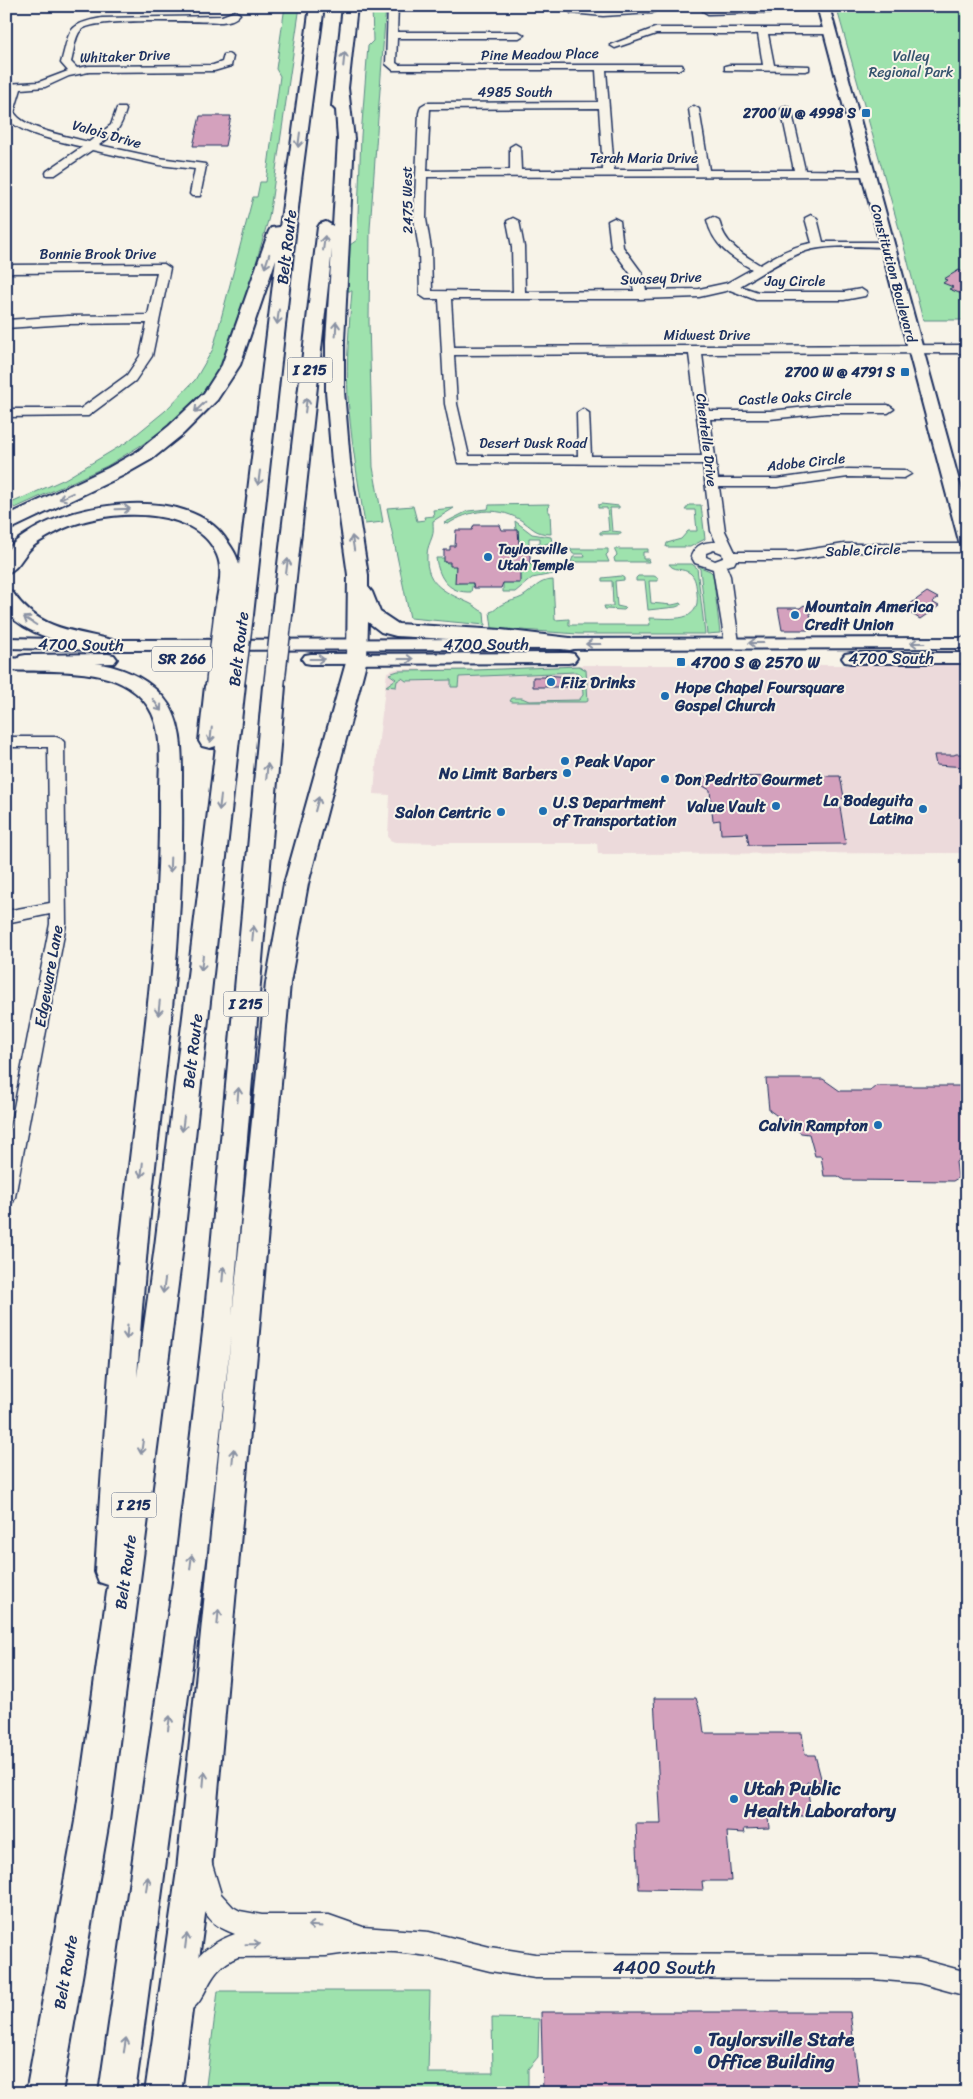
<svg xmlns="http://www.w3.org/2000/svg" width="973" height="2099" viewBox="0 0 973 2099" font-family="Sriracha,sans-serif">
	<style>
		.built { fill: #ecdadb }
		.green { fill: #9ee2ad; stroke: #5c8886 }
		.building { fill: #d4a1bd; stroke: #1b2f5e }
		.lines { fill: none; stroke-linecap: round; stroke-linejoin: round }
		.minor-casing { stroke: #1b2f5e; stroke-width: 3 }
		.major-casing { stroke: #1b2f5e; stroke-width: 4 }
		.highway-casing { stroke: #1b2f5e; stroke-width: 4 }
		.minor { fill: #f7f3e8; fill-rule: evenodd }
		.major { fill: #f7f3e8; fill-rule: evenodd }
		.highway { fill: #f7f3e8; fill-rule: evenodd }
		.highway-bridge-casing { stroke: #1b2f5e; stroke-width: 23; stroke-linecap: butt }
		.highway-bridge { stroke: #f7f3e8; stroke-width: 20 }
		.oneway { stroke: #8991a3 }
		.poi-dot { fill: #1f6fb2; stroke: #f7f3e8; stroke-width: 2 }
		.labels { text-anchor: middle; stroke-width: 4; stroke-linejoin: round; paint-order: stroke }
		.far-street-label { font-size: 14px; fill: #1b2f5e; stroke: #f7f3e8 }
		.far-park-label { font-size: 14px; fill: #35536e; stroke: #f7f3e8 }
		.far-poi-label { font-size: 14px; font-weight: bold; fill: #1b2f5e; stroke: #f7f3e8; text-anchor: end }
		.shield { fill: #f7f3e8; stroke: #5d6a87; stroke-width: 1 }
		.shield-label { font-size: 15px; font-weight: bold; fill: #1b2f5e }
		.street-label { font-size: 16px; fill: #1b2f5e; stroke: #f7f3e8 }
		.poi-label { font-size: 16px; font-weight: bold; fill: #1b2f5e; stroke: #f7f3e8; text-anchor: start }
		.near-poi-label { font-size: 19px; font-weight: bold; fill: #1b2f5e; stroke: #f7f3e8; text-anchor: start }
		.near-street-label { font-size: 19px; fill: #1b2f5e; stroke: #f7f3e8 }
	</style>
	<rect width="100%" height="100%" fill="#f7f3e8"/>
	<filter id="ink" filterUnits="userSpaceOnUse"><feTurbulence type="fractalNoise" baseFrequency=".02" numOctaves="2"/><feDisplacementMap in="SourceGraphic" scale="10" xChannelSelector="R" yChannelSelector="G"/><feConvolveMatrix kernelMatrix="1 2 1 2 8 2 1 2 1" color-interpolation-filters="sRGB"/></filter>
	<g filter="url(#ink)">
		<path class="built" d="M568,665h399v188l-369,1 -1,-11h-160l-42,-1 -5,-2 -2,-4 2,-41 -16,-1 3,-39 10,-83 9,-3h86z"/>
		<path class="green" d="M285,6h15l-31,211 -37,131 -15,28 -13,17 -19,20 -42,31 -36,22 -92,42 -6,-4 56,-25 62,-37 38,-31 30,-31 18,-31 40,-152h4l3,-15h6l14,-106 -4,-7z
			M372,6h14l-16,223 -1,93 4,145 10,55 -18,2c-7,-42 -14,-84 -17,-126 -2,-36 1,-71 4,-107h-4l2,-46 7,-5 4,-104 7,-90 5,-5z
			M836,6h131v314h-44l-21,-81z
			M549,504l-1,8h2l1,22c-17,0 -18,-7 -32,-15 -23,-13 -50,-9 -71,5l-4,-1 24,-12 20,-2 1,-4z
			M601,504l18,2v2h-9l2,23 9,1v2h-21v-2l9,-1 -2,-23h-9v-3z
			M689,505h12l4,34 -15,8h-24l1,-4 14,-4 7,-8h9l-2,-21h-10z
			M413,506l4,15 8,-1 -1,-3 10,-1 -1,-6 21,-2 -21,13c0,6 1,11 -1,16 -2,6 -5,11 -5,18 -2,32 22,38 44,49 5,2 7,6 13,8l1,13 -75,-7 -23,-110z
			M515,521l17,13 19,3 1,5 -9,3 -10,7v-8h7v-6h-11v9h-7l1,-3h-5v-14h-2z
			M570,549h38v4l-2,2 3,7h-38l2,-5h12l-1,-3h-11z
			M614,549h34v3h-5v7h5l1,3h-34l-1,-4 3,-3z
			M436,558h9l-1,4 12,3v18l17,-1 -2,10c-22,1 -32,-13 -35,-34z
			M530,560h5l7,6 10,3 1,5 -21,4 -17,14h-12v-10l16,-14h5l-1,-4 7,1z
			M669,564h23l5,4 8,66h-127l-86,-6 -2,-16c6,-1 7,-6 13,-8 6,-3 13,-4 19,-7 12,-7 16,-17 31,-17l2,40 14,-1v6h81l-1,-7c23,0 52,6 48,-25 -1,-8 -1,-15 -7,-20 -7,-5 -17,-2 -21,-9z
			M698,566l12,5 3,3 7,59 -13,1 -7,-65z
			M621,576l3,2v2l-9,1 2,25 9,2 -2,2 -19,-1 -1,-3h9l-1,-25h-10v-3z
			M638,576h16l4,2v3h-9l2,22 21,2 9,-2v2l-5,2 -28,3 -3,-29h-9v-3z
			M579,666l7,4 2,31 -2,1h-74l-2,-1 2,-3h10l7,3 50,-1 4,-5 -1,-19 -6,-4 -117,5 -1,10h-7v-7l-45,1 -4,-3 -5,3 -1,6 -10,-1 10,-7 -7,-5 9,-3 78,-1z
			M218,1991h212l-2,82h65l-1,-55 47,1 -1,38 -10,12v24h-323z"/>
		<path class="building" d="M200,116h31l-6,30h-32z
			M959,270l8,4v22l-18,-7 4,-2 -10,-4 4,-3 -3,-1z
			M474,525h26l2,5h16l1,14h4v3h7v18h-6v3h-4v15h-17l-2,5h-27l-1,-5h-18l1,-17h-6v-4h-6v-12h6v-4h5l1,-16h16z
			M927,592l11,6 -6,4 7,4 -19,13 -17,-10z
			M804,605l5,3 4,22h-31l-4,-22h22z
			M546,675l23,2 1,10h-37v-10h13z
			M956,754h11v13l-31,-2 -2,-10h20z
			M840,776l4,21 -5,4 7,43 -97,1 -2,-12 -26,1 -1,-14 -7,1 -3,-31 -7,-4v-9z
			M766,1079h57l17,12h30l6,-5h91v66l-11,10 2,16 -5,3 -109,-1 -6,-4h-14l-3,-20h-6l-6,-22 -8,-1 -32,-23z
			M654,1698h42l6,19 2,16h98l3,22h10l7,27h-15l4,34h-43l1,12 -25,1 1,4 -18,-1 4,49h-29l1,9 -64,-1 -3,-65h25z
			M541,2012h309l9,75h-25v6h-291z"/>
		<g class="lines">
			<g class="minor-casing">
				<path id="minor" d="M388,6h10l-1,26h122l5,3 -5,3h-122l-1,25 3,2h283l1,2 -5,3h-72l8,100h84l-9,-61 5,-3 5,3 10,61h85l-13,-61 5,-3 5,3 14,61 66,1 1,2 -1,2 -4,1 -440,1 -1,42 5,30 1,42 81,1 -1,-45 -5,-26 6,-3 6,3 5,26 1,45 109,-1 -4,-18 -19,-26 -3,-26 6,-3 6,3 3,26 19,26 4,17 53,-1 28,-6 25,-14c-22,-12 -39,-24 -45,-49l6,-3 6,3c5,23 21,33 41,45 16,-10 33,-19 52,-22l-7,-25 6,-3 6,3 6,24h68l2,2 -6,3c-26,0 -56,-3 -81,4 -24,8 -45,23 -66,35l18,6h86l17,-3 6,4 -2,3 -21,4h-88l-26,-10 -31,7 -58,2h-190l3,48 513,-2v8l-265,1 7,57h61l56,-6h62l6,4 -6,4h-62l-56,6h-60l8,60h59l71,-10 56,1 7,4 -7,4 -56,-1 -71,10h-58l6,44 10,21h59l50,-8h123v8h-123l-50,8h-58l-2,4 -8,2 4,10 9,67 -2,3h-10l-2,-3 -12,-74 -18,-6 -4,-7c5,-12 13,-14 25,-14l-5,-11 -8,-67 -245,-1 -13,-59 -6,-105h-13l-6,-4 -1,-46 -5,-30 5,-106 2,-7 5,-3 172,-1 -2,-32h-203l-7,-6zM599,108l4,62h-82l-1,-23 -5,-3 -5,3v23l-83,1 3,-62zM689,354l13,102h-111l-2,-43 -6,-4 -6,4 1,43h-109l-12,-52 -3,-49zM714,550l8,3 1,5 -8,3 -9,-4v-4z
					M573,6h11l-3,3h38l-2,-3 35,1 5,3 -5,3 -49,3 -32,-3 -2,-2z
					M781,7l3,1v4l-76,2 -5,-3 5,-3z
					M235,11l5,3c-5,6 -10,7 -18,8 -22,0 -129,-5 -141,8 -7,7 -7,23 -10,32l6,6 12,-2 124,-1 9,-3 2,-7 4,-1 5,3 -2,9 -17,5 -125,1 -20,4 -24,11 -24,2 -7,23c9,17 56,25 75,30l22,-17 6,-17h8l1,2c-6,20 -10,23 -27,35l60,13 46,6 1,2 -6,30h-8l-2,-2 5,-25 -36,-4 -67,-15 -37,25h-8l-1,-2 1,-2 35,-24c-21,-6 -62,-12 -76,-30v-14l4,-13h-4v-6l33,-2 29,-11 -7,-8c9,-32 5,-39 41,-45l120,-2z
					M655,28h174l5,3 -5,3h-61l6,31 35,1v4l-4,1 -80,-1v-4l4,-1h34l-5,-31h-102l-41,14 -5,-3z
					M164,264l6,4 -18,88 -17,25 -47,35 -82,1v-8h74l47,-34 13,-19 7,-33 -79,1 -62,4v-8l62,-4 80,-1 9,-43 -151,1v-8z
					M6,737h50l5,2 3,3 2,182 -51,273 -2,5 -7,2v-56l44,-224v-10l-44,9v-12l44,-8 -2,-156h-42z
					M203,1857l8,4 10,33 12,13 7,4 22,4h67l34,12 66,5 61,15 45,7 338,1 46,4 48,13v24l-48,-13 -46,-4 -338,-1 -45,-7 -61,-15 -34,-4 -33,-1 -36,5 -88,1c-33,12 -30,46 -50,54l-9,-3 -3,-9c14,-34 23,-52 59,-65 -7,-3 -15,-6 -21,-11 -14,-13 -27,-44 -19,-62z"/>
			</g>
			<g class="major-casing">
				<path id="major" d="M817,6h12l138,504v36l-6,-1 -2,-4z
					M6,638l103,2 858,-2v10l-858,2 -103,-2z
					M568,653l6,1 3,4 -3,4 -6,1 -257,1 -6,-1 -3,-4 3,-4 6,-1z
					M851,653h116v10h-116l-6,-1 -3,-4 3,-4z
					M108,654l6,1 3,4 -3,4 -88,2 -6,-1 -3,-4 3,-4 6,-1z"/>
			</g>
			<g class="highway-casing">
				<path id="highway" d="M310,6h14l-23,175 -48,434 -3,4 -7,2 -7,-2 -2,-2 -3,3 -7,2 -7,-2 -3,-4c2,-18 11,-43 3,-61 -22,-53 -120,-46 -162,-22 -8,4 -19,10 -25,16 -9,9 -12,21 -24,24 0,-6 -1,-14 0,-19 3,-9 14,-16 22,-21 47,-31 159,-48 197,5 6,9 12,16 14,27l37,-306 -36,106 -23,35 -34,34 -31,25 -30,17 -109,52 -7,2v-14l102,-48 30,-17 31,-25 35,-33 18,-28 47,-134 2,-3 9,-1z
					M343,6h14l-9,82 6,51 -10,202v50l6,71 18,113v12l4,5 8,20 18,12 103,6 69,8 7,2 3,4 -3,4 -7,2 -69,-8 -105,-6 -15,-4 -13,-10 -1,37 -59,225 -18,99 -79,887 -30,223h-36l32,-223 54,-535 -25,226 -71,532h-36l77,-532 28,-238 59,-637 4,-5 7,-2 7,2 4,5 -53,631 34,-334 18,-99 63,-225 1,-84 -16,-113 -6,-71v-50l6,-92 -40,366 -3,4 -7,2 -7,-2 -3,-4 46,-388 2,-3 6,-2 7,4 5,-87 -2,-29 -4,-4z
					M6,591l7,2c26,38 62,37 103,48l3,4 -3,4 -7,2c-35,-7 -77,-11 -103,-39z
					M6,658c53,3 119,-5 157,39 24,27 18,71 19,104 2,131 -16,262 -30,393 -6,61 -11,122 -15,183l18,-131 61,-500 -6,2 -8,-2 -3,-5 6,-55 4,-5 7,-2 9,4 2,-3 7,-2 7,2 4,5 -62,561 -74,575 -47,272h-36l49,-272 33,-236 -9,-3 -4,-10c7,-106 14,-212 24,-317 16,-154 42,-306 40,-461 0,-26 5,-63 -10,-86 -28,-45 -97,-35 -143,-38z"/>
			</g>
			<use href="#minor" class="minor"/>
			<use href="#major" class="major"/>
			<use href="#highway" class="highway"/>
			<g class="highway-bridge-casing">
				<path id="highway-bridge" d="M234,685l9,-70
					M216,686l8,-70
					M274,686l8,-71"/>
			</g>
			<use href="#highway-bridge" class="highway-bridge"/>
		</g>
		<defs><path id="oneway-shaft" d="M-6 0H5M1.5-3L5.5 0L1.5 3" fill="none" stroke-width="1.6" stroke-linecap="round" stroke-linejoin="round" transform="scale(1.25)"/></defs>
		<g class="oneway">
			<use href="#oneway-shaft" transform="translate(344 59) rotate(-84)"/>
			<use href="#oneway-shaft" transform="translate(299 140) rotate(97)"/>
			<use href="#oneway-shaft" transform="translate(324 243) rotate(-83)"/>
			<use href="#oneway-shaft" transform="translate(267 261) rotate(108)"/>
			<use href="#oneway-shaft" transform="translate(278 317) rotate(97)"/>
			<use href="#oneway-shaft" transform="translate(336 329) rotate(-87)"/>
			<use href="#oneway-shaft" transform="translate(306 405) rotate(-83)"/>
			<use href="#oneway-shaft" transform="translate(200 407) rotate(136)"/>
			<use href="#oneway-shaft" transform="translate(259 478) rotate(97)"/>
			<use href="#oneway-shaft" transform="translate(66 496) rotate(155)"/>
			<use href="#oneway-shaft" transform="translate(123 509) rotate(-2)"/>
			<use href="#oneway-shaft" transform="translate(353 543) rotate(-99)"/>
			<use href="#oneway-shaft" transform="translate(287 566) rotate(-83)"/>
			<use href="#oneway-shaft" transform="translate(30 621) rotate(-148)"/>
			<use href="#oneway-shaft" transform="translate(756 643) rotate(180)"/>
			<use href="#oneway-shaft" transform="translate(918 643) rotate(180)"/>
			<use href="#oneway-shaft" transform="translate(593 644) rotate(180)"/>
			<use href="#oneway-shaft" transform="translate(317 659)"/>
			<use href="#oneway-shaft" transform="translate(406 659)"/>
			<use href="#oneway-shaft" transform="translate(157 705) rotate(55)"/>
			<use href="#oneway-shaft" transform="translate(211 735) rotate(96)"/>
			<use href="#oneway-shaft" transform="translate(267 771) rotate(-85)"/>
			<use href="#oneway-shaft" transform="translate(220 803) rotate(97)"/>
			<use href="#oneway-shaft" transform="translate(317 804) rotate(-75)"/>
			<use href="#oneway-shaft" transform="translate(170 865) rotate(92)"/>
			<use href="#oneway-shaft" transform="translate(253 933) rotate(-85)"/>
			<use href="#oneway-shaft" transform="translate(202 963) rotate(97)"/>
			<use href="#oneway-shaft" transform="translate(159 1008) rotate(96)"/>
			<use href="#oneway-shaft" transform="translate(238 1095) rotate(-85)"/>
			<use href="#oneway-shaft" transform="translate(183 1124) rotate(97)"/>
			<use href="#oneway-shaft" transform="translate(142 1170) rotate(96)"/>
			<use href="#oneway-shaft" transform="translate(223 1274) rotate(-85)"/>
			<use href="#oneway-shaft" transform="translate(164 1286) rotate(98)"/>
			<use href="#oneway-shaft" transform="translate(127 1332) rotate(94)"/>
			<use href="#oneway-shaft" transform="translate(142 1447) rotate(98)"/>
			<use href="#oneway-shaft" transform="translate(233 1456) rotate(-85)"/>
			<use href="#oneway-shaft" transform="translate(191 1562) rotate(-83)"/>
			<use href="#oneway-shaft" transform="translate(218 1617) rotate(-85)"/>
			<use href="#oneway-shaft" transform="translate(169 1723) rotate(-82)"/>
			<use href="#oneway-shaft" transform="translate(204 1779) rotate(-85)"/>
			<use href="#oneway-shaft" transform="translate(147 1884) rotate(-82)"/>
			<use href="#oneway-shaft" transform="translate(315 1926) rotate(-177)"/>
			<use href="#oneway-shaft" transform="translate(186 1941) rotate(-83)"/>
			<use href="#oneway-shaft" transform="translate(253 1944) rotate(-1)"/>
			<use href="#oneway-shaft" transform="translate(125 2045) rotate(-81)"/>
		</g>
	</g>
	<g class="poi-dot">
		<rect x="861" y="108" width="10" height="10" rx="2.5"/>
		<rect x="900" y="367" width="10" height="10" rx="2.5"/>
		<circle cx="488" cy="557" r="5"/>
		<circle cx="795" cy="615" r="5"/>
		<rect x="676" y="657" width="10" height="10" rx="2.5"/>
		<circle cx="551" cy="682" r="5"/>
		<circle cx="665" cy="696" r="5"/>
		<circle cx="565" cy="761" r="5"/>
		<circle cx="567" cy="773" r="5"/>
		<circle cx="665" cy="779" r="5"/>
		<circle cx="776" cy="806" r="5"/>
		<circle cx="923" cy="809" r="5"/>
		<circle cx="543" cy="811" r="5"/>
		<circle cx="501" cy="812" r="5"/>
		<circle cx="878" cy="1125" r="5"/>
		<circle cx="734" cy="1799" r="5"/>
		<circle cx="698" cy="2050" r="5"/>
	</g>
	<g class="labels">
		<g class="far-street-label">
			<text transform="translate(540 54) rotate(-1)" y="5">Pine Meadow Place</text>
			<text transform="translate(125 56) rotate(-2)" y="5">Whitaker Drive</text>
			<text x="515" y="97">4985 South</text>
			<text transform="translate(107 134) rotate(16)" y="5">Valois Drive</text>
			<text x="644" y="163">Terah Maria Drive</text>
			<text transform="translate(407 200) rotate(-91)" y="5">2475 West</text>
			<text x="98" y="259">Bonnie Brook Drive</text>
			<text transform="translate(894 273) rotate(75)" y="5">Constitution Boulevard</text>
			<text transform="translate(661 278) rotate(-2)" y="5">Swasey Drive</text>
			<text x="795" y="286">Jay Circle</text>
			<text x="707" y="340">Midwest Drive</text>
			<text transform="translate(795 397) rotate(-3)" y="5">Castle Oaks Circle</text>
			<text transform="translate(707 440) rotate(83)" y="5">Chentelle Drive</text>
			<text x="533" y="448">Desert Dusk Road</text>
			<text transform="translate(806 462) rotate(-6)" y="5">Adobe Circle</text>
			<text transform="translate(863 550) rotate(-2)" y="5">Sable Circle</text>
		</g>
		<g class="far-park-label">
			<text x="911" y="61">Valley<tspan x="911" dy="16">Regional Park</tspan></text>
		</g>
		<g class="far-poi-label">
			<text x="856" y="118">2700 W @ 4998 S</text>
			<text x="895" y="377">2700 W @ 4791 S</text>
			<text x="498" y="554" text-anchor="start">Taylorsville<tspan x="498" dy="16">Utah Temple</tspan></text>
		</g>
		<g class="shield">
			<rect x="287.5" y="357.5" width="45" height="25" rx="4"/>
			<rect x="152" y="646.5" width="60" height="25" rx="4"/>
			<rect x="223.5" y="991.5" width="45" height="25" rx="4"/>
			<rect x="111.5" y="1492.5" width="45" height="25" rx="4"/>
		</g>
		<g class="shield-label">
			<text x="310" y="375">I 215</text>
			<text x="182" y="664">SR 266</text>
			<text x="246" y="1009">I 215</text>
			<text x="134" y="1510">I 215</text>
		</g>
		<g class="street-label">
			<text transform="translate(286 247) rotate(-83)" y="6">Belt Route</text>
			<text transform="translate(81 644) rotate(1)" y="6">4700 South</text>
			<text x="486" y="650">4700 South</text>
			<text transform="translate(238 649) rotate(-83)" y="6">Belt Route</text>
			<text x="891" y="664">4700 South</text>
			<text transform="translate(48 976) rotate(-80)" y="6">Edgeware Lane</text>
			<text transform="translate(192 1051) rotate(-83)" y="6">Belt Route</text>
			<text transform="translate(125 1572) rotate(-82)" y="6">Belt Route</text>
			<text transform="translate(65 1972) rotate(-80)" y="6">Belt Route</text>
		</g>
		<g class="poi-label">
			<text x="805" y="612">Mountain America<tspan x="805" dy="18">Credit Union</tspan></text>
			<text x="691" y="668">4700 S @ 2570 W</text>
			<text x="561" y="688">Fiiz Drinks</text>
			<text x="675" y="693">Hope Chapel Foursquare<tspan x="675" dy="18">Gospel Church</tspan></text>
			<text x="575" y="767">Peak Vapor</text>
			<text x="557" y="779" text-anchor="end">No Limit Barbers</text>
			<text x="675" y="785">Don Pedrito Gourmet</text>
			<text x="913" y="806" text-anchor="end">La Bodeguita<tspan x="913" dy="18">Latina</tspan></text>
			<text x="553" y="808">U.S Department<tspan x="553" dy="18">of Transportation</tspan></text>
			<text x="766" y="812" text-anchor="end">Value Vault</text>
			<text x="491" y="818" text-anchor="end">Salon Centric</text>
			<text x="868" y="1131" text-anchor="end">Calvin Rampton</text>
		</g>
		<g class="near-poi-label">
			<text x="744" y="1795">Utah Public<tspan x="744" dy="22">Health Laboratory</tspan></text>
			<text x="708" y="2046">Taylorsville State<tspan x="708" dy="22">Office Building</tspan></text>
		</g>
		<g class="near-street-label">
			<text x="664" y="1974">4400 South</text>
		</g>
	</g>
	<rect width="973" height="2099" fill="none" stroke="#f7f3e8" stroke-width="25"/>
	<rect x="12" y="12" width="948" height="2074" fill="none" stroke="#1b2f5e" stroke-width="2" filter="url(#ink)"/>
</svg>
